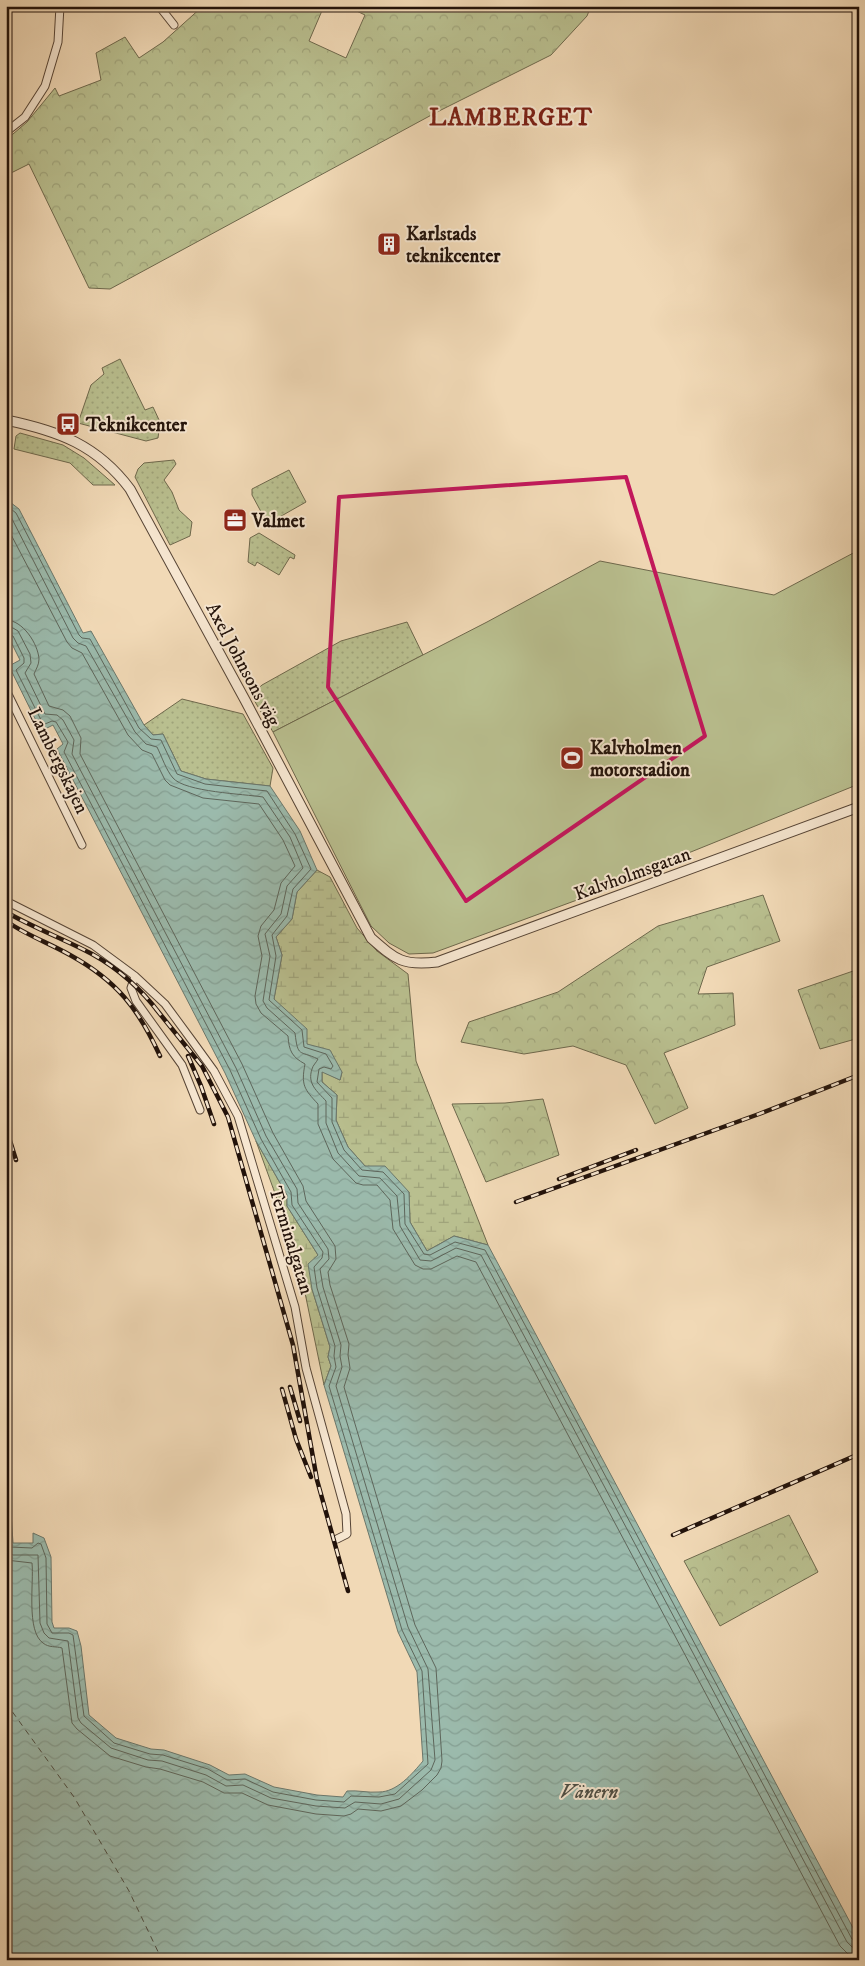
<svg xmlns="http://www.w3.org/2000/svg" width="865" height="1966" viewBox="0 0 865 1966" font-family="'IM FELL DW Pica',serif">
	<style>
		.grass { fill: url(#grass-dots); stroke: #6e684c }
		.forest { fill: url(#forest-crowns); stroke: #6e684c }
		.wetland { fill: url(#wetland-marsh); stroke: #6e684c }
		.garden { fill: #b9bf8f; stroke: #6e684c }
		.water { fill: url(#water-waves); stroke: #6b776b }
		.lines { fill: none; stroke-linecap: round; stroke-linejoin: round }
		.shore { stroke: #5e665b; stroke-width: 1 }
		.ferry { stroke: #4c4d43; stroke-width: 1; stroke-dasharray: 6 5; stroke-linecap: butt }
		.minor-casing { stroke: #564435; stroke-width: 9 }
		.tertiary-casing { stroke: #564435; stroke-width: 11 }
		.minor { stroke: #f6e6d0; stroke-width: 7 }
		.tertiary { stroke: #f6e6d0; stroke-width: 9 }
		.rail-casing { stroke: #22120a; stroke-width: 4.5 }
		.rail { stroke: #f6e6d0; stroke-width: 2.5; stroke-dasharray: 8; stroke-linecap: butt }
		.marked { fill: none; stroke: #c2185b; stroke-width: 4; stroke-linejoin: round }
		.labels { text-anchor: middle; stroke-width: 4; stroke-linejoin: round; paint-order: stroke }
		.poi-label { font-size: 19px; font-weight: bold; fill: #22120a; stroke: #f6e6d0; text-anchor: start }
		.street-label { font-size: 19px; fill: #22120a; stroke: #f6e6d0 }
		.water-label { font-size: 20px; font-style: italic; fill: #4c4d43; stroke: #f6e6d0 }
		.district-label { font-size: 24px; font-weight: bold; letter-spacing: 1px; fill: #7a1f14; stroke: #f6e6d0 }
	</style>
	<defs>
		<pattern id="grass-dots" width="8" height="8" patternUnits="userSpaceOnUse" patternTransform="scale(1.25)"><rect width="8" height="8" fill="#b9bf8f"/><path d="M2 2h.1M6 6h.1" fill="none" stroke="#9fa37a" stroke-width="1.8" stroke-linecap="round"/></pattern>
		<pattern id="forest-crowns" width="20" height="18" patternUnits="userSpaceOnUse" patternTransform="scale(1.25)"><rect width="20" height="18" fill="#b9bf8f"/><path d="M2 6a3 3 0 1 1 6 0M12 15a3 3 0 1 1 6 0" fill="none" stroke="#9fa37a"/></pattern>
		<pattern id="wetland-marsh" width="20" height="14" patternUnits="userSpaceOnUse" patternTransform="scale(1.25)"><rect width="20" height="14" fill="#b9bf8f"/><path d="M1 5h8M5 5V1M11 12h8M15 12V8" fill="none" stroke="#9fa37a"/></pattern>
		<pattern id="water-waves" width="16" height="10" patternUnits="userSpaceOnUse" patternTransform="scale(1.25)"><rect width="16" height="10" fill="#9bbaac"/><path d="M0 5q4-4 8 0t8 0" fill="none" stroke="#859f93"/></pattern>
	</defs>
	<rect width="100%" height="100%" fill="#f1d9b6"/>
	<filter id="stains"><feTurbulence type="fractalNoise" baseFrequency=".004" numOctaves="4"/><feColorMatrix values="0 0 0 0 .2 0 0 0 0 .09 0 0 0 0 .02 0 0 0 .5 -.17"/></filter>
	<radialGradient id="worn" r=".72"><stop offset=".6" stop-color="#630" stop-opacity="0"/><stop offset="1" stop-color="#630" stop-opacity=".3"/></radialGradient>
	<path class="grass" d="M120,359l25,51 8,-3 7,15 -2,16 -12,3 -68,-18 13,-38 13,-11 -2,-6z
		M20,433l43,12 21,13 31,27h-22l-23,-22 -56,-14 2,-13z
		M174,460l2,4 -12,16 8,12 7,18 13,12 -2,14 -20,9 -35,-68 3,-8 6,-6z
		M289,470l17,32 -37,21 -3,-2 -14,-26v-6z
		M259,533l36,22 -1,4 -4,-2 -11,18 -22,-13 -2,4 -7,-4 2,-24z
		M407,622l16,33 -150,77 -22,-37 11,-10 79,-44z
		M182,699l61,15 30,54 -3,18 -64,-7 -25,-8 -18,-37 -10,1 -9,-10z"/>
	<path class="forest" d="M203,6h121l-15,35 37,17 19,-43 -19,-9h245l-4,10 -36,39 -114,57 -327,177 -21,-1 -60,-124 -20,10 -3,-5v-29l21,-18 28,-34 4,8 42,-16 -5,-27 29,-16 14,21 24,-16z
		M763,895l17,46 -73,26 -9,27 35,-1 2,32 -71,28 24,55 -33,16 -29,-59 -53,-19 -49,8 -63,-12 8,-20 89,-30 100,-66z
		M859,969v69l-39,11 -22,-59z
		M543,1099l16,56 -73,27 -34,-78 53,-1z
		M789,1515l29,57 -98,54 -36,-65z"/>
	<path class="wetland" d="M317,870l13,7 27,51 20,23 31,23 8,87 72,184 -34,-9 -27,15 -17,-29 -1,-30 -44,-26 -17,-19 -12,-27 1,-25 -15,-13v-11l18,9 2,-8 -35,-28 -33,-45 8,-44 -6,-18 16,-18 5,-27z
		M256,1141l31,54v11l31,49 -6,34 18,58 -2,10 3,9 -7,19 -27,-131z"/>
	<path class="garden" d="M859,550v234l-188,76 -4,2 -3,6 -231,85 -24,1 -20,-11 -18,-17 -98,-194 214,-110 113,-61 174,34z"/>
	<path class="water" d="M6,499l13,10 64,124 8,-2 53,94 9,10 10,-1 18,37 25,8 64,7 30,45 17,39 -20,22 -5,27 -16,18 6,18 -8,44 33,30v15l23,6 12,22 -2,8 -18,-8v10l15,13 -1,25 12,27 17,19h20l24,26 1,30 17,29 27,-15 34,9 371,694v21h-853v-81l2,-5 -2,-6v-374l5,19 2,30h20v-10l11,5 7,19 1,65 2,6h15l8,3 4,15 8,69 27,23 35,11 13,1 46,15 19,10 16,-1 29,13 43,8 26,2 4,-6c11,-1 21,2 32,1 18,0 33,-18 44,-31l-6,-89 -19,-40 -74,-247 7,-19 -3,-9 2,-10 -18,-58 -4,-25 10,-9 -31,-49v-11l-31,-54 -31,-68 -168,-324 6,-5 -10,-19 -12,6 -32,-65 11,-6 -11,-22 -3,1z"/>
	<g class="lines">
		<path class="shore" d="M6,505l10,8 63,122 3,3 8,1 49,89 12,11 10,1 16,34 28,10 62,7 28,43 16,35 -18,20 -6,27 -15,19 4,21 -7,44 33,30 2,17 22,7 7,12 -2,3 -7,-2 -5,2 -2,13 15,16v24l12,28 18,20 21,2 21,22 1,30 19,30 6,1 25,-13 30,8 367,689 7,3
			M6,513l5,4 62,121 5,5 8,3 49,86 11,12 11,3c5,10 9,23 16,31 12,14 71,16 90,19l27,40 13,31 -16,18 -6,28 -16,20 5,22 -7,45 4,7 28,25c3,25 4,17 23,26 -2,4 -5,6 -6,10 -5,15 5,22 14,32v22l12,30 21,23 21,2 17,18 3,30 20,34 11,1 25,-13 25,7 366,687 5,5 7,2
			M6,525l61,117 5,6 10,5 46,82 14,15 10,4 13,26 5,5 33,13 56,6 24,36 12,26 -14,17 -7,27 -13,16 -3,10 4,20 -7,40 1,8 5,9 27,23c1,15 4,21 17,28 -4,21 -1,25 13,40v20l15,35 23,24 7,2h14l13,15 3,29 22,36 8,4h8l26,-13 19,6 364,684 8,8 11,2
			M6,620c17,0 32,24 33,39 0,6 -3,10 -5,15l15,32 14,4 7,6 11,22 -1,16 162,310 31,69 30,53 3,15 29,45 1,13 -8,13 2,13 19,59 -1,11 2,13 -6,19 71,238 21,43 6,93 -1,7 -4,7 -15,15 -21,16 -20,5 -23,-2 -7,5 -7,2 -28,-2 -48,-9 -26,-12h-18l-21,-11 -43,-13 -14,-2 -36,-11 -33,-27 -5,-6 -10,-75c-6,-2 -13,0 -19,-5 -17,-12 -9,-60 -11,-80l-26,-3
			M6,627l7,1 5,3 12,23 1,9 -6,10 20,41 12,1 6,5 11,20 -2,14 164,314 30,68 31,53 1,14 30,46 1,10 -9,10 3,18 18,58 -1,11 2,11 -6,19 72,241 20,42 7,91 -4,10 -32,29 -18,5 -26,-2 -10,6 -29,-2 -45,-8 -28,-13 -17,1 -20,-11 -44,-14 -14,-1 -37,-12 -30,-25 -3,-5 -10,-77 -19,-3 -5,-5 -4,-10 -2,-68h-25l-7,-3
			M6,634l7,2 11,22v5l-8,7 26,52 3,2 7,-3 4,1 12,20 -4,10 166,318 31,69 30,53 1,13 31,47 -1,6 -8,9 3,21 18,58 -1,10 2,11 -7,19 73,244 20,41 6,93 -33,30 -16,3 -28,-1 -7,6 -28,-2 -43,-8 -28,-13 -18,1 -19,-11 -45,-14 -13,-1 -36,-11 -30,-27 -11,-81 -4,-2h-17l-5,-9 -1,-66 -5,-14 -3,-1 -6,5 -22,-1 -2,-4 -2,-29"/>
		<path class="ferry" d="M6,1703l68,94 55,94 33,69"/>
		<g class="minor-casing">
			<path id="minor" d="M159,6l15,19
				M6,132l19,-15 20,-31 13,-44 2,-36
				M6,690l76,155
				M6,901l87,44 42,31 -4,12 5,13 46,64 18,45
				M135,976l30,28 28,38 21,29 24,45 57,191 11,61 40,146 1,20 -10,5"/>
		</g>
		<g class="tertiary-casing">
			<path id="tertiary" d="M6,420c53,11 91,25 124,69l115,211 126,238c25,22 32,28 66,24l422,-155"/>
		</g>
		<use href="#minor" class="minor"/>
		<use href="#tertiary" class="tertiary"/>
		<g class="rail-casing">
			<path id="rail" d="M6,912c28,16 58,27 86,42 27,15 50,36 68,60
				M6,921c20,14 43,22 64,34 47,26 68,53 90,101
				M156,1009l46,57 26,51 65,228 24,135 31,111
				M188,1056l13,30 13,38
				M6,1128l10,32
				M559,1179l77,-29
				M516,1202l243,-88 100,-39
				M290,1387l10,34
				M282,1389l14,50 15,38
				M673,1535l186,-81"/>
		</g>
		<use href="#rail" class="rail"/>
	</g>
	<path class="marked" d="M626,477l79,259 -239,165 -138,-214 11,-190z"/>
	<defs>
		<g id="building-square" transform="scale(1.25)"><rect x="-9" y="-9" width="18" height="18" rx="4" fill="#8f2418" stroke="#f6e6d0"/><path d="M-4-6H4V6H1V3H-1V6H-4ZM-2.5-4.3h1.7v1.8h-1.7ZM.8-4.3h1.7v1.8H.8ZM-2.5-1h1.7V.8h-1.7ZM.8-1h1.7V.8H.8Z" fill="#fff"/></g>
		<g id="bus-square" transform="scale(1.25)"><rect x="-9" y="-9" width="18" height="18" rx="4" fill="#8f2418" stroke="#f6e6d0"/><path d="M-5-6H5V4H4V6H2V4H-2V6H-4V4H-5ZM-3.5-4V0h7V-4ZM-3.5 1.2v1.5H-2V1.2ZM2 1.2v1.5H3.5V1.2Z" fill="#fff"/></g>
		<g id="office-square" transform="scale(1.25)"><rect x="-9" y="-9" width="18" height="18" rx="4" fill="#8f2418" stroke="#f6e6d0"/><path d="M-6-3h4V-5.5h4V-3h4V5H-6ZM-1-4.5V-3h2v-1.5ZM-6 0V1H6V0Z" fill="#fff"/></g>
		<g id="stadium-square" transform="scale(1.25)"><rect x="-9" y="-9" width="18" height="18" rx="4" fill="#8f2418" stroke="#f6e6d0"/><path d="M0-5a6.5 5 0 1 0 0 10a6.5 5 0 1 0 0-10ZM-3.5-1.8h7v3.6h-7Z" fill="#fff"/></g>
	</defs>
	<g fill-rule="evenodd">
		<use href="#building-square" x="389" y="244"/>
		<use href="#bus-square" x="68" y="424"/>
		<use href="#office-square" x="235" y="520"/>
		<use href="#stadium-square" x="572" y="758"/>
	</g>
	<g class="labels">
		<g class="poi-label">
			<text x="406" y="240">Karlstads<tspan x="406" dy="22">teknikcenter</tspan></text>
			<text x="86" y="431">Teknikcenter</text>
			<text x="252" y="527">Valmet</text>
			<text x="590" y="754">Kalvholmen<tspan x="590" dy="22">motorstadion</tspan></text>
		</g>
		<g class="street-label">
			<text transform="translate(244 664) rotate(62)" y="7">Axel Johnsons väg</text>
			<text transform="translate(59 760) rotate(64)" y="7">Lambergskajen</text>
			<text transform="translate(632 873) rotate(-20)" y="7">Kalvholmsgatan</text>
			<text transform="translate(292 1240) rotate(73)" y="7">Terminalgatan</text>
		</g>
		<g class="water-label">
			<text x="589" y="1798">Vänern</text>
		</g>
		<g class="district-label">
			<text x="511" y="125">LAMBERGET</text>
		</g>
	</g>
	<rect width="865" height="1966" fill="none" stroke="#f1d9b6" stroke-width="25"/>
	<rect x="8" y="8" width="850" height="1951" fill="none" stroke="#22120a" stroke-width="2.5"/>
	<rect x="12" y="12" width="840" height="1941" fill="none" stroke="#22120a"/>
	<rect width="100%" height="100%" filter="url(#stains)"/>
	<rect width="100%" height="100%" fill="url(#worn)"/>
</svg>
